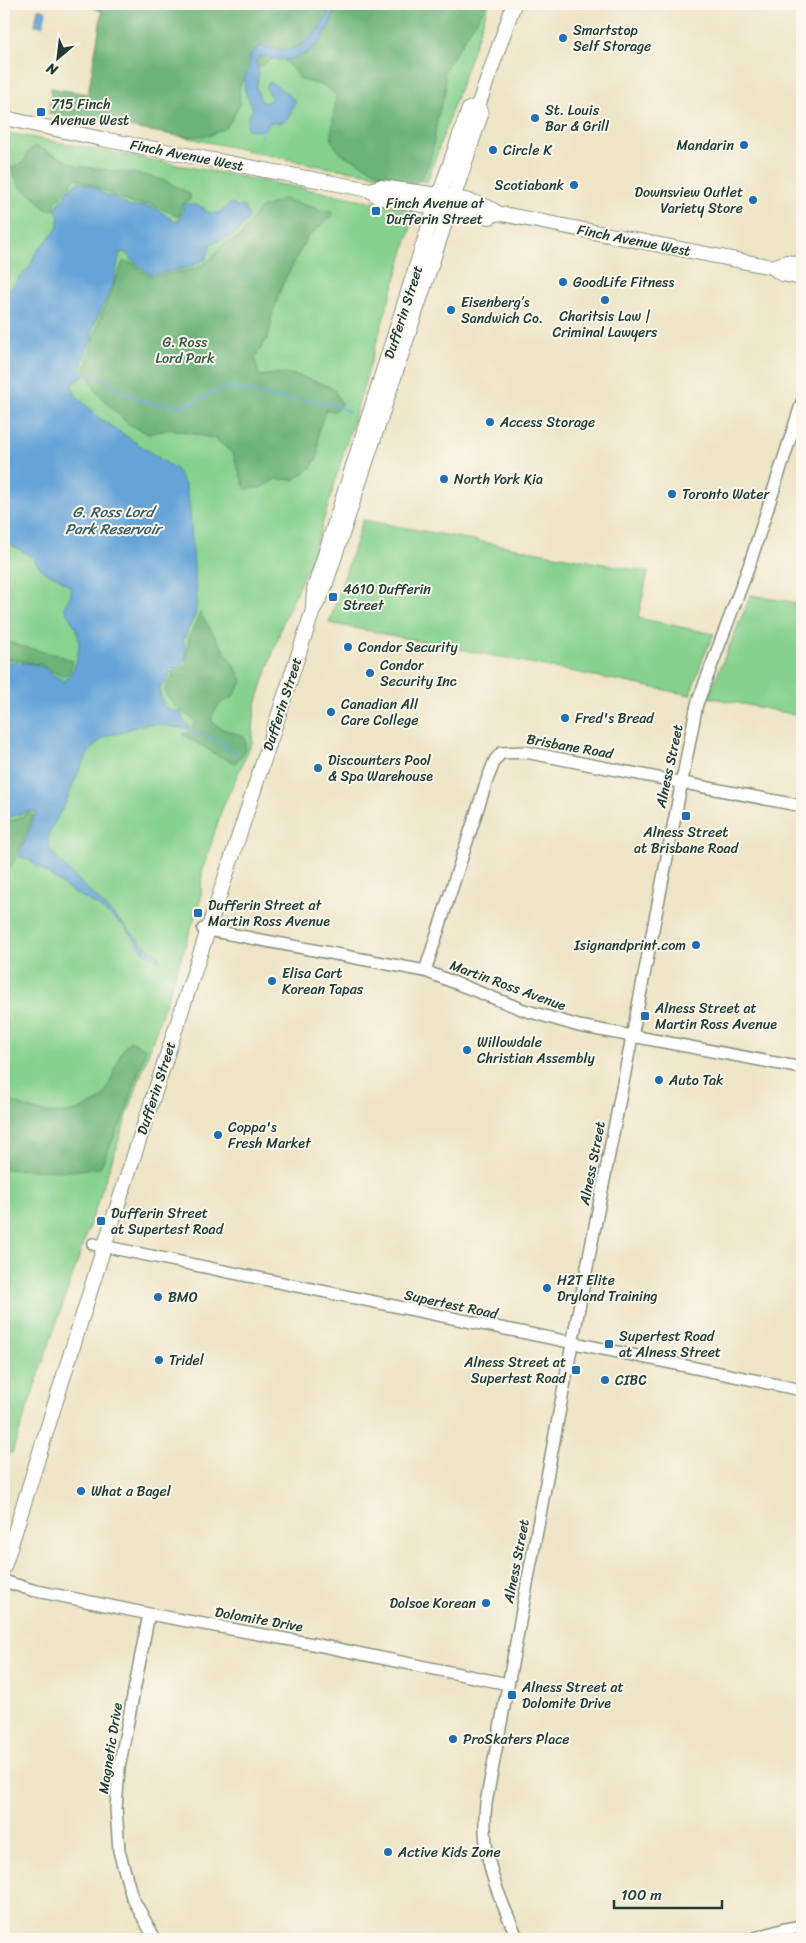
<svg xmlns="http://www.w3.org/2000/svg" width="806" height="1943" viewBox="0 0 806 1943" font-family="Sriracha,sans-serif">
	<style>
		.green { fill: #86d18e; stroke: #528761 }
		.forest { fill: #6cb379; stroke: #467856 }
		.water { fill: #66a4d8; stroke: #427086 }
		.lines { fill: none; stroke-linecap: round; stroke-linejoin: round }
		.stream { stroke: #66a4d8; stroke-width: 2 }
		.minor-casing { stroke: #86907d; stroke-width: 14 }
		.major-casing { stroke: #86907d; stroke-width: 16 }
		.minor { stroke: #fff; stroke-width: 11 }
		.major { stroke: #fff; stroke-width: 14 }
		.poi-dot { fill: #1f6fb2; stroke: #fbf7ec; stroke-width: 2 }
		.labels { text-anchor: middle; stroke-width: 4; stroke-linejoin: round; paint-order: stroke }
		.poi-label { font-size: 14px; fill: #1f3d34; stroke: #fbf7ec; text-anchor: start }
		.street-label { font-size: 14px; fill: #1f3d34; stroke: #fbf7ec }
		.park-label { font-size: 14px; fill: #345b46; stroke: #fbf7ec }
		.water-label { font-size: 15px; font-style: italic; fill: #345c65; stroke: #fbf7ec }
	</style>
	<rect width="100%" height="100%" fill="#fbf7ec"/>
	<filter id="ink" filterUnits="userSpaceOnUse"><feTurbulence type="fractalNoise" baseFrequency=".02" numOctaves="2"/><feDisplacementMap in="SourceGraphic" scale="10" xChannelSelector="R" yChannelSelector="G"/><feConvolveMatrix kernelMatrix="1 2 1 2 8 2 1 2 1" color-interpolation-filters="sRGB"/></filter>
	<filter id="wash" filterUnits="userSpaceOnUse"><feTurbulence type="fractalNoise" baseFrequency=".0096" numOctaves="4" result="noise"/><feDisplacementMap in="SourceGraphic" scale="20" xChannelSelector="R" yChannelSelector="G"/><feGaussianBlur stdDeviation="1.12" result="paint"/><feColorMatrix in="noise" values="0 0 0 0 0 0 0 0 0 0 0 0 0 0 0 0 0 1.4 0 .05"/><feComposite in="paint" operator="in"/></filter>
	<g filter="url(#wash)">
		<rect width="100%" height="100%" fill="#eee4c6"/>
		<path class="green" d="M103,4h386l-62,178 -103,-15 -237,-51z
			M4,132l412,78 -101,339 -32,73 -28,85 -3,36 -29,63 -21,66 -1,27 -189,554 -8,-2z
			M363,520l285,52 -10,46 76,16 -11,24 -13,37 -361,-72z
			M751,595l51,9v112l-94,-19z"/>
		<path class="forest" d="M88,4h399l-43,67c4,22 -1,25 -6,45 -6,26 -3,53 -26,71l-15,-5 -57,-29 -9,-13 5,-45 -11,-9 -24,-6 -18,-22 -5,-2 -33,19 -6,13 1,16 -13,23 -16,8 -26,2 -136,-23 2,-26 37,6 14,-82z
			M35,146l43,20 66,9 20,5 26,14v6c-8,2 -11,8 -11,17l-28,-13h-18l-57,-26 -21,25v6l-9,1 -12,-14 -14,-9 -9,-19 14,-7 3,-9z
			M283,199l51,14 -27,25 -24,45 -11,32 -3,20 -14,23 4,18 24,-3 17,3 33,12 9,16 -7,7 -9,-1 -8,21v25l-7,12 -17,12 -18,-1 -16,9 -15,1 -12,-35 -17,-15 -45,-10 -22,5 -21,-10 -31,-31 -12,-24 14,-48 24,-59 9,1 19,14 44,-8 15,-9 15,-17 14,-5 20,-29z
			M200,613l38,59 4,10 -10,16c-13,4 -17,10 -21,23l11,8 22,7c4,13 0,18 -9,27l-18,-8 -35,-21 7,-1 7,-12c-13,-9 -26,-16 -31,-31l9,-18 12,-6 3,-29z
			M4,640c22,10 47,11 69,21l-4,12 -6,4 -23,-13 -36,-6z
			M30,812l3,3 -14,36 -15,29v-59l11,-1z
			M130,1041l16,8 -21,65 -25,54 -32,3 -64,-2v-72c24,14 57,24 83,9 4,-2 11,-4 14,-7 14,-17 13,-43 29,-58z"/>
		<path class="water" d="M331,4h7c-12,30 -21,55 -58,56 -9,0 -13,-7 -22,-2l-2,4 3,11 -3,14 5,14 5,2 6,-4 -6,-11 3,-6c9,4 19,11 26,19 -7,14 -4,25 -25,21 -6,11 -13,9 -23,7l1,-11 5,-9 -8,-17 -1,-14 5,-10 1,-12 9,-10c8,0 16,4 24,4 23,0 42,-25 48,-46z
			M38,9l8,2 -3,15 -8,-1z
			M79,182l13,4 15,10 7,1 16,10 15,-1 12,3 18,13 5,-2 4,-17 19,4 2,4c11,5 17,2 24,-7h5l3,4 6,-2 6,10c-8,17 -20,23 -38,27l-5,16 -16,8 -39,8 -18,-14 -6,-8 -7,-1 -7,32 -20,43 -1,12 -10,22v10l4,4 -14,9 3,10 24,24 78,52 8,15 4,18 8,98 -2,14 -12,25 3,8 -1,13 -4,5 -10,6 -6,12 -5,1v12l6,12 15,3 2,9 7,6c-9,4 -25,-3 -37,-3 -12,0 -22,4 -33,9 -4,2 -7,0 -11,2 -23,9 -34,47 -44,69 -6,11 -20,30 -16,42 1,5 6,8 8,13l90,89 13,7 -1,5 -14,-7 -21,-27 -30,-23 -23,-12 -43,-32 -9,-2 17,-45c-10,-4 -21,6 -32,6v-156c12,1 24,0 36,4 9,4 15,12 25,15 12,-12 18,-37 11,-53 -4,-8 -9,-13 -12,-21l7,-12v-8l-14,-10 -13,-5 -13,-16 -27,-15v-247c11,-5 14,-21 25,-25l6,-15 22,-25 2,-13 -4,-7 14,-20z"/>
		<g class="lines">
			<path class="stream" d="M261,138l2,-10
				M86,375l21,5 21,15 25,9 30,2 33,-14 8,-6c19,4 37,9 57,12 24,3 44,0 67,14
				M184,727l15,8 19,5 17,14"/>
		</g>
	</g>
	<g filter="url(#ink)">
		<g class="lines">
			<g class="minor-casing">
				<path id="minor" d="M203,929l222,42 99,39 55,16 223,42
					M425,971l62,-191 8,-20 6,-7 24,-1 277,54
					M93,1244l709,146
					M4,1581l28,9 117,24 164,30 195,40
					M149,1614l-30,154 -3,40 3,43 13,46 23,42
					M518,1939c-21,-46 -38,-84 -32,-136l86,-459 125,-640 52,-138 53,-164
					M752,1939l33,-10 17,-3"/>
			</g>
			<g class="major-casing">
				<path id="major" d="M4,118l98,21 268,51 10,-3c25,4 101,10 117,26l275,54 10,7 20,4
					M370,190l8,7 112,20 7,-4
					M772,267l15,-5 15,3
					M313,607l1,-18 121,-382 34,-98 9,-3
					M4,1567l100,-320 209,-637 10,-18 158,-478 -3,-8 36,-102"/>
			</g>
			<use href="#minor" class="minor"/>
			<use href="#major" class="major"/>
		</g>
	</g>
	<g class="poi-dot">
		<circle cx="563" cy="38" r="5"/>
		<rect x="36" y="107" width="10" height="10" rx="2.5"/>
		<circle cx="535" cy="118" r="5"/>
		<circle cx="744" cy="145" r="5"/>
		<circle cx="493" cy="150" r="5"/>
		<circle cx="574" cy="185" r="5"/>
		<circle cx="753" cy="200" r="5"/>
		<rect x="371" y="206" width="10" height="10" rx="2.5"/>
		<circle cx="563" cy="282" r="5"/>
		<circle cx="605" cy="300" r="5"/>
		<circle cx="451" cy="310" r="5"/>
		<circle cx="490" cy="422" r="5"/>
		<circle cx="444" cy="479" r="5"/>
		<circle cx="672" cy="494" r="5"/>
		<rect x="328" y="592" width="10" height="10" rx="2.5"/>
		<circle cx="348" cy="647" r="5"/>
		<circle cx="370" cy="673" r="5"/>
		<circle cx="331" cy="712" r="5"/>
		<circle cx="565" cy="718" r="5"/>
		<circle cx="318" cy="768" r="5"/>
		<rect x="681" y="811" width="10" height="10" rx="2.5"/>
		<rect x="193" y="908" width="10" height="10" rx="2.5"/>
		<circle cx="696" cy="945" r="5"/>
		<circle cx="272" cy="981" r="5"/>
		<rect x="640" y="1011" width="10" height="10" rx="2.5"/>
		<circle cx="467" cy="1050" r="5"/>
		<circle cx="659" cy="1080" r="5"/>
		<circle cx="218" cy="1135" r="5"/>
		<rect x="96" y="1216" width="10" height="10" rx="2.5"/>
		<circle cx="547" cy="1288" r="5"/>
		<circle cx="158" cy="1297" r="5"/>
		<rect x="604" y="1339" width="10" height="10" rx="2.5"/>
		<circle cx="159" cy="1360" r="5"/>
		<rect x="571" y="1365" width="10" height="10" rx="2.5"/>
		<circle cx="605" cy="1380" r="5"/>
		<circle cx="81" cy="1491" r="5"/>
		<circle cx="486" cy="1603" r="5"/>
		<rect x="507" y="1690" width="10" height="10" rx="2.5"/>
		<circle cx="453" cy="1739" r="5"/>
		<circle cx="388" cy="1852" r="5"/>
	</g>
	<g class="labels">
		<g class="poi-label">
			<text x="573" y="35">Smartstop<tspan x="573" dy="16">Self Storage</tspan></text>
			<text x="51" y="109">715 Finch<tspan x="51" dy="16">Avenue West</tspan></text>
			<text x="545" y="115">St. Louis<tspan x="545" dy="16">Bar &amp; Grill</tspan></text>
			<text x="734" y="150" text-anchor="end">Mandarin</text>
			<text x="503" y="155">Circle K</text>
			<text x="564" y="190" text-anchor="end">Scotiabank</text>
			<text x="743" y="197" text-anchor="end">Downsview Outlet<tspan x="743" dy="16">Variety Store</tspan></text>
			<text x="386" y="208">Finch Avenue at<tspan x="386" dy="16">Dufferin Street</tspan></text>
			<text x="573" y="287">GoodLife Fitness</text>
			<text x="461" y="307">Eisenberg’s<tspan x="461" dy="16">Sandwich Co.</tspan></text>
			<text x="605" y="321" text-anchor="middle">Charitsis Law |<tspan x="605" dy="16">Criminal Lawyers</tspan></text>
			<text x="500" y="427">Access Storage</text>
			<text x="454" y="484">North York Kia</text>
			<text x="682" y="499">Toronto Water</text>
			<text x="343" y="594">4610 Dufferin<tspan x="343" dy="16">Street</tspan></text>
			<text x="358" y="652">Condor Security</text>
			<text x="380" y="670">Condor<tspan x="380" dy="16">Security Inc</tspan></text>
			<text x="341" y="709">Canadian All<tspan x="341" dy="16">Care College</tspan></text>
			<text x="575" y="723">Fred's Bread</text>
			<text x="328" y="765">Discounters Pool<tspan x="328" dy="16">&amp; Spa Warehouse</tspan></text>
			<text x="686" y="837" text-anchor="middle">Alness Street<tspan x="686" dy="16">at Brisbane Road</tspan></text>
			<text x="208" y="910">Dufferin Street at<tspan x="208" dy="16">Martin Ross Avenue</tspan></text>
			<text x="686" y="950" text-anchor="end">Isignandprint.com</text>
			<text x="282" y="978">Elisa Cart<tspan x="282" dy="16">Korean Tapas</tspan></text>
			<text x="655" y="1013">Alness Street at<tspan x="655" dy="16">Martin Ross Avenue</tspan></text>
			<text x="477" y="1047">Willowdale<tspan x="477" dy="16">Christian Assembly</tspan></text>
			<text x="669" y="1085">Auto Tak</text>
			<text x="228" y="1132">Coppa's<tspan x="228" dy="16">Fresh Market</tspan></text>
			<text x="111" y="1218">Dufferin Street<tspan x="111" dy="16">at Supertest Road</tspan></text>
			<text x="557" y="1285">H2T Elite<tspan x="557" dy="16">Dryland Training</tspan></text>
			<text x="168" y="1302">BMO</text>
			<text x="619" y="1341">Supertest Road<tspan x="619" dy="16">at Alness Street</tspan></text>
			<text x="169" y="1365">Tridel</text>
			<text x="566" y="1367" text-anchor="end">Alness Street at<tspan x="566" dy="16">Supertest Road</tspan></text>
			<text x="615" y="1385">CIBC</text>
			<text x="91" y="1496">What a Bagel</text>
			<text x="476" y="1608" text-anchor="end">Dolsoe Korean</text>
			<text x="522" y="1692">Alness Street at<tspan x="522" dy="16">Dolomite Drive</tspan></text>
			<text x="463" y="1744">ProSkaters Place</text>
			<text x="398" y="1857">Active Kids Zone</text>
		</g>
		<g class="street-label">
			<text transform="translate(187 155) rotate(11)" y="5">Finch Avenue West</text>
			<text transform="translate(634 240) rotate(11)" y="5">Finch Avenue West</text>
			<text transform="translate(403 312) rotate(-72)" y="5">Dufferin Street</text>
			<text transform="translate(282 704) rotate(-72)" y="5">Dufferin Street</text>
			<text transform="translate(570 746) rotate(10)" y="5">Brisbane Road</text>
			<text transform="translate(669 766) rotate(-78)" y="5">Alness Street</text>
			<text transform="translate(508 985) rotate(20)" y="5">Martin Ross Avenue</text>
			<text transform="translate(156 1088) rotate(-72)" y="5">Dufferin Street</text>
			<text transform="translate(592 1163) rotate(-79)" y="5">Alness Street</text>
			<text transform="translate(451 1304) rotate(12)" y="5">Supertest Road</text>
			<text transform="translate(516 1561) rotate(-79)" y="5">Alness Street</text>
			<text transform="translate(259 1619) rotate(10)" y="5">Dolomite Drive</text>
			<text transform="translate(110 1748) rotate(-81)" y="5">Magnetic Drive</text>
		</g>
		<g class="park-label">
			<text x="185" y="347">G. Ross<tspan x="185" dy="16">Lord Park</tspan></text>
		</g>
		<g class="water-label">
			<text x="113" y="517">G. Ross Lord<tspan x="113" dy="17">Park Reservoir</tspan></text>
		</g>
	</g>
	<rect width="806" height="1943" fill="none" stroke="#fbf7ec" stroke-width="20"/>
	<g transform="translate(58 58) rotate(208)" stroke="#fbf7ec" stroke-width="4" paint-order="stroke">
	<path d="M0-4L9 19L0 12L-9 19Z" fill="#1f3d34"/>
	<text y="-8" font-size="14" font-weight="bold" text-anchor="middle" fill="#1f3d34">N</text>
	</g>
	<path d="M614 1900v8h108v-8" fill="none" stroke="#1f3d34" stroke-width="2.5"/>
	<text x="621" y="1900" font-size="15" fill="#1f3d34" stroke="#fbf7ec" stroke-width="4" paint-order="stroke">100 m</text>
</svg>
